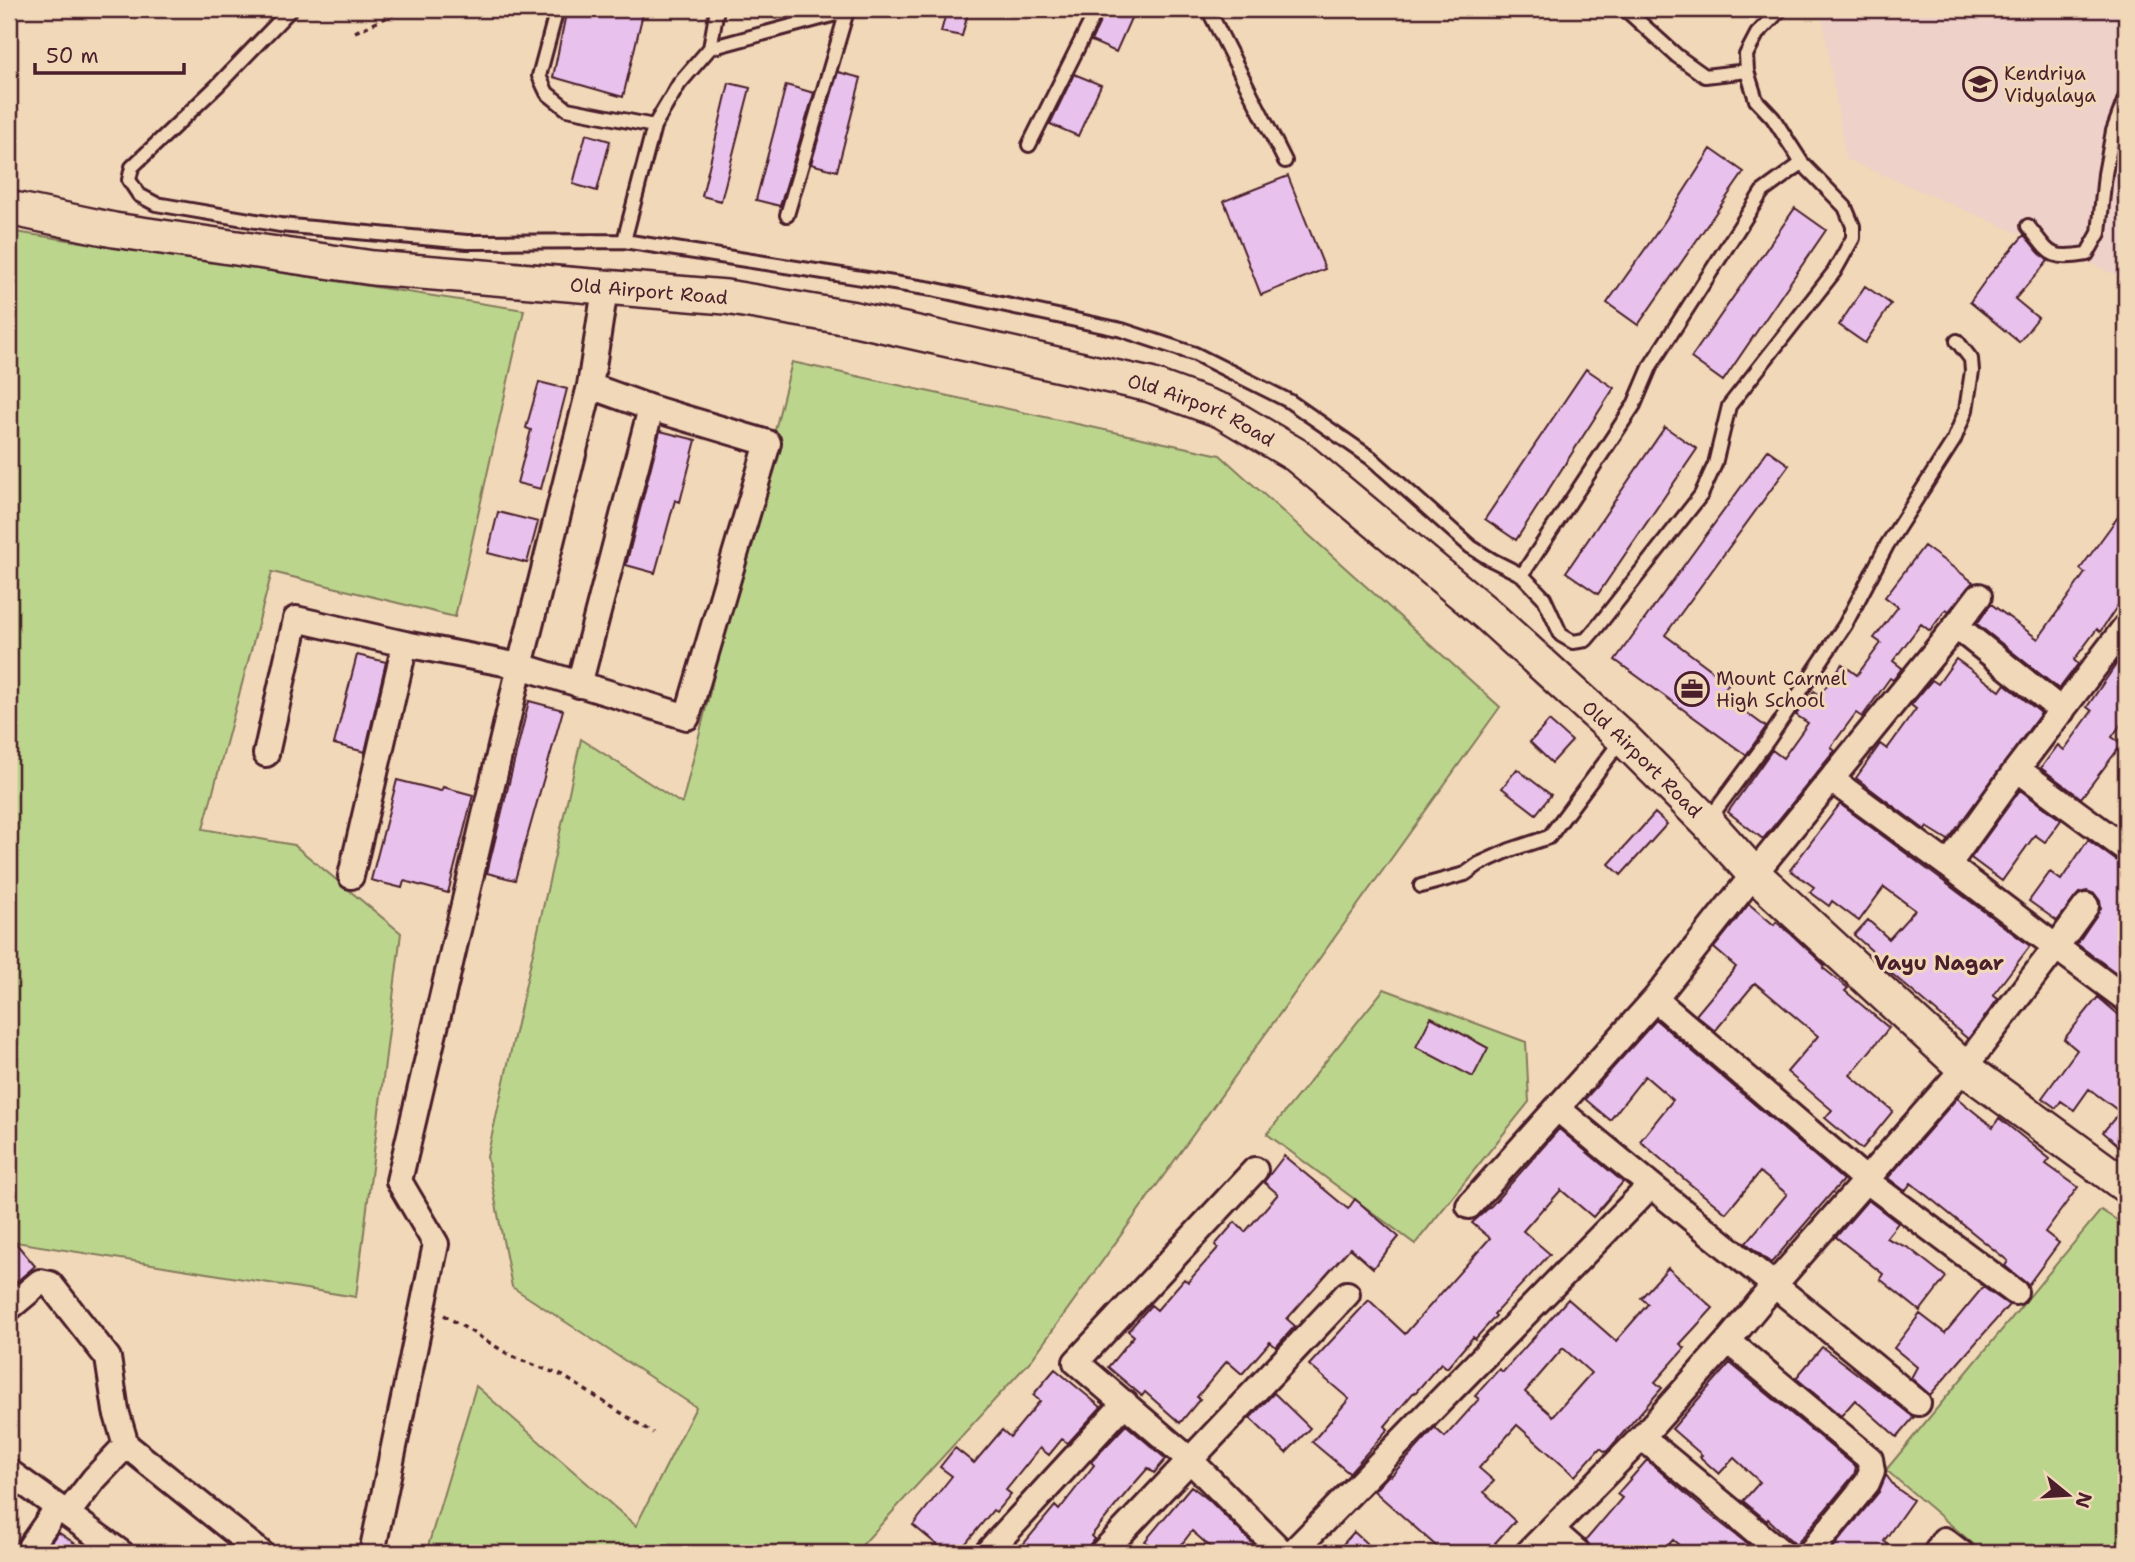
<svg xmlns="http://www.w3.org/2000/svg" width="2135" height="1562" viewBox="0 0 2135 1562" font-family="'Shantell Sans',sans-serif">
	<style>
		.built { fill: #eed1c8 }
		.green { fill: #bcd58c; stroke: #837a5c; stroke-width: 2 }
		.building { fill: #e8c2ec; stroke: #4a1f2b; stroke-width: 2; fill-rule: evenodd }
		.lines { fill: none; stroke-linecap: round; stroke-linejoin: round }
		.lane-casing { stroke: #4a1f2b; stroke-width: 18 }
		.street-casing { stroke: #4a1f2b; stroke-width: 30 }
		.secondary-casing { stroke: #4a1f2b; stroke-width: 38 }
		.path { stroke: #4a1f2b; stroke-width: 3.5; stroke-dasharray: 5 5; stroke-linecap: butt }
		.lane { stroke: #f1d8b8; stroke-width: 12 }
		.street { stroke: #f1d8b8; stroke-width: 24 }
		.secondary { stroke: #f1d8b8; stroke-width: 33 }
		.labels { text-anchor: middle; stroke-width: 6; stroke-linejoin: round; paint-order: stroke }
		.poi-label { font-size: 19px; fill: #4a1f2b; stroke: #f1d8b8; text-anchor: start }
		.street-label { font-size: 19px; fill: #4a1f2b; stroke: #f1d8b8 }
		.neighbourhood-label { font-size: 21px; font-weight: bold; fill: #4a1f2b; stroke: #f1d8b8 }
	</style>
	<rect width="100%" height="100%" fill="#f1d8b8"/>
	<filter id="ink" filterUnits="userSpaceOnUse"><feTurbulence type="fractalNoise" baseFrequency=".0143" numOctaves="2"/><feDisplacementMap in="SourceGraphic" scale="14" xChannelSelector="R" yChannelSelector="G"/><feConvolveMatrix kernelMatrix="1 2 1 2 8 2 1 2 1" color-interpolation-filters="sRGB"/></filter>
	<g filter="url(#ink)">
		<path class="built" d="M1821,9h305v270l-280,-120z"/>
		<path class="green" d="M9,231l515,79 -69,307 -183,-45 -69,257 91,16 107,88 -45,364 -347,-56z
			M792,362l428,93 280,252 -468,652 -177,194h-429l50,-167 160,140 60,-119 -184,-120 -25,-130 94,-418 101,65z
			M1384,989l142,53 3,60 -114,142 -148,-110z
			M2101,1210l25,16v327h-142l-98,-83z"/>
		<path class="building" d="M567,9h77l-21,88 -70,-20z
			M947,9h22l-7,27 -21,-4z
			M1106,9h29l-19,43 -25,-11z
			M838,72l23,6 -24,93 -26,-7z
			M1074,74l27,11 -23,51 -28,-12z
			M729,83l21,5 -29,113 -19,-5z
			M786,85l28,8 -34,113 -24,-6z
			M586,134l24,7 -13,50 -24,-7z
			M1711,149l33,23 -106,153 -31,-22 58,-82z
			M1288,176l37,93 -64,26 -37,-94z
			M1795,208l31,22 -103,151 -32,-23z
			M2024,235l24,26 -33,38 23,19 -19,24 -49,-40 20,-28z
			M1865,286l26,18 -26,39 -26,-18z
			M1586,369l28,19 -98,152 -31,-21z
			M539,382l28,7 -26,100 -24,-6 14,-53 -5,-2z
			M1665,427l32,22 -99,145 -32,-22z
			M660,431l36,9 -16,62 -5,-2 -20,73 -29,-8z
			M1768,450l21,15 -124,170 64,48 -8,11 45,33 -20,28 -131,-95z
			M2126,506v87l-26,39 -3,-3 -23,31 4,4 -19,25 -82,-65 14,-20 47,35 47,-66 -5,-4z
			M498,512l40,10 -11,41 -39,-10z
			M1924,546l49,36 -24,29 -3,-2 -16,22 -9,-7 -28,37 9,7 -9,12 -3,-2 -28,39 -6,-4 -25,34 4,4 -3,3 -69,85 -35,-27 44,-62 11,8 25,-35 -12,-8 18,-24 6,4 22,-31 15,11 24,-32 -7,-5 24,-31 -13,-10z
			M2126,650v67l-14,20 10,7 -41,54 -40,-30 17,-23 6,5 28,-39 -5,-4z
			M357,655l29,7 -21,90 -31,-8z
			M1956,659l44,32 5,-7 36,29 -93,127 -21,-13 -2,3 -69,-52 24,-34 7,5 29,-40 -5,-4 21,-25 6,4z
			M529,701l34,9 -48,170 -28,-7z
			M1549,721l23,20 -20,22 -22,-21z
			M1517,769l34,26 -15,19 -34,-26z
			M397,780l44,11 2,-4 30,8 -25,98 -44,-12 -2,7 -31,-8z
			M2020,790l41,30 -16,22 -10,-7 -33,46 -31,-23z
			M1840,804l190,142 -37,49 5,4 -30,40 -83,-71 3,-3 -34,-30 14,-15 21,19 26,-29 -31,-23 -25,34 -27,-20 -3,5 -19,-14 4,-5 -24,-17z
			M1655,813l12,11 -46,51 -12,-11z
			M2088,840l29,21 9,3v116l-49,-36 24,-36 -1,-7 -5,-7 -8,-3 -8,2 -22,28 -28,-20 21,-29 11,8z
			M1749,904l25,21 2,-3 15,12 34,32 -2,2 25,20 -3,3 44,37 -39,47 43,36 -31,38 -37,-31 7,-8 -45,-38 31,-36 -63,-53 -40,48 -19,-16 40,-48 -22,-19z
			M2098,997l28,24v131l-23,-20 17,-20 -31,-23 -15,21 -13,-9 -5,7 -14,-10 35,-48 -13,-11z
			M1431,1017l57,31 -15,29 -57,-30z
			M1656,1020l187,160 -72,83 -25,-20 41,-49 -27,-22 -34,41 -36,-29 -50,-43 33,-41 -28,-24 -35,44 -25,-21z
			M1957,1098l36,29 6,-9 51,41 -4,5 32,23 -33,45 14,11 -31,42 -23,-19 3,-5 -97,-78 -6,8 -17,-13z
			M1559,1129l64,53 -30,35 -32,-27 -16,18 -1,-1 -21,24 27,23 -56,60 2,2 -21,23 -2,-2 -26,31 -6,-5 -26,30 -1,-1 -29,34 3,3 -39,44 -37,-31 37,-43 -40,-34 60,-65 36,34 85,-96 -18,-15 20,-18z
			M1284,1156l64,53 7,-10 44,38 -26,31 -23,-20 -63,71 8,7 -19,21 -6,-5 -28,32 -15,-13 -30,36 3,2 -20,24 -35,-31 -3,4 -34,-29 26,-31 -6,-5 23,-26 6,5 27,-31 4,3 30,-34 -3,-3 20,-23 10,10 33,-38 -14,-12z
			M1868,1200l30,23 -12,15 23,10 37,29 -26,34 -40,-32 3,-5 -47,-37z
			M9,1235l26,31 -26,22z
			M1668,1268l45,40 -33,36 5,4 -30,34 7,6 -52,60 -4,4 -6,-4 -25,28 -58,-51 -38,43 15,13 -10,11 31,29 -20,22 12,10h-63l-70,-62 15,-16 2,1 44,-48 10,9 34,-38 -4,-3 24,-27 4,3 65,-73 48,42 32,-37 -7,-6zM1563,1348l28,25 -38,43 -28,-24z
			M1983,1287l26,18 -79,90 -19,-17 6,-11 -23,-19 26,-34 25,19z
			M1822,1347l92,70 -17,20 -42,-37 -14,16 -45,-38z
			M1730,1363l126,104 -2,8 -58,70 -28,-26 -1,2 -24,-20 17,-19 -26,-24 -15,16 -19,-17 2,-2 -30,-26z
			M1055,1369l46,38 -33,36 -6,-4 -13,16 -9,-7 -34,42 5,4 -15,18 -3,-2 -35,43h-11l-34,-28 39,-49 -12,-9 15,-19 19,15 28,-33 8,7 30,-36 -7,-6z
			M1274,1393l36,35 -24,25 -36,-35z
			M1126,1425l40,34 -12,14 -6,-5 -21,24 -36,44 3,3 -11,14h-67l39,-47 4,4 35,-45 -3,-3z
			M1647,1460l61,53 51,40h-71l-15,-13 -12,13h-68l-7,-13 36,-42 -5,-4z
			M1886,1475l9,12 18,13 -29,41 15,12h-64l-4,-3 48,-58z
			M1191,1486l18,14 53,53h-45l-25,-22 -17,22h-15l-15,-12z
			M58,1532l31,21h-45z
			M1354,1532l23,21h-42z"/>
		<g class="lines">
			<g class="lane-casing">
				<path id="lane" d="M291,9l-74,77 -85,81 -3,13 10,15 17,9 124,21 187,17 157,-1 308,48 190,41 73,24 94,47 82,57 100,89 21,13 30,15 22,23 17,37 12,7 13,-2 12,-14 103,-131 14,-31 14,-58 105,-134 19,-34v-12l-8,-19 -43,-44 -29,-45 -17,-18 -9,-29 -1,-16 11,-21 24,-25
					M557,9l-18,67 8,17 20,16 87,17
					M1208,9l77,152
					M1625,9l52,47 28,20 42,-5
					M710,48l7,-39
					M1029,145l68,-136
					M787,215l60,-204 3,-2
					M2028,226c23,29 21,34 59,28l12,-21 6,-59 8,-43 13,-35
					M624,241l30,-115 25,-42 31,-36 137,-37
					M1522,575l112,-170 17,-40 111,-173 40,-29
					M1707,822l61,-82 77,-115 42,-80 67,-105 12,-30 6,-39 -1,-12 -14,-18
					M1421,886l44,-12 14,-10 31,-14 39,-13 74,-99"/>
			</g>
			<g class="street-casing">
				<path id="street" d="M1956,626l23,-30
					M579,685l72,-277
					M266,754l30,-135 109,25 115,22 167,51 81,-274 -117,-35 -61,-22
					M2017,769l109,80
					M1832,780l116,85
					M351,876l54,-232
					M2086,906l-30,41 70,52
					M1655,999l212,182 148,111
					M1557,1108c119,100 242,195 361,295
					M1255,1170l-179,192 114,98 93,93
					M1469,1206l186,-207 99,-125 202,-248 106,85
					M9,1308l31,-26 10,2 58,74 8,53 10,34
					M1728,1341l142,118 2,12 -5,12 -57,70
					M1642,1437l140,116
					M9,1472l112,81
					M67,1514l27,-35 32,-34 135,108
					M1552,1530l26,23
					M26,1553l32,-46
					M372,1553l64,-309 -37,-63 121,-515 70,-280 15,-97
					M987,1553l138,-150
					M1102,1553l245,-259
					M1292,1553l358,-367
					M1528,1553l114,-116 86,-96 47,-57 189,-216 92,-121 -108,-82 69,-96 109,-143
					M1936,1553l8,-13 17,13"/>
			</g>
			<g class="secondary-casing">
				<g id="secondary">
					<path id="s1" d="M9,208l105,22 259,38 353,29 129,22 295,66 72,26 74,44 192,160 135,123 84,84 47,52 210,194 162,118"/>
				</g>
			</g>
			<path class="path" d="M355,32l50,-23
				M444,1315l69,42 50,19 90,57"/>
			<use href="#lane" class="lane"/>
			<use href="#street" class="street"/>
			<use href="#secondary" class="secondary"/>
		</g>
	</g>
	<defs>
		<g id="school-ring" transform="scale(1.75)"><circle r="9.5" fill="#f1d8b8" stroke="#4a1f2b" stroke-width="1.5"/><path d="M0-5L7-2L0 1L-7-2ZM-4 1L0 2.5L4 1V4Q0 6-4 4Z" fill="#4a1f2b"/></g>
		<g id="office-ring" transform="scale(1.75)"><circle r="9.5" fill="#f1d8b8" stroke="#4a1f2b" stroke-width="1.5"/><path d="M-6-3h4V-5.5h4V-3h4V5H-6ZM-1-4.5V-3h2v-1.5ZM-6 0V1H6V0Z" fill="#4a1f2b"/></g>
	</defs>
	<g fill-rule="evenodd">
		<use href="#school-ring" x="1980" y="84"/>
		<use href="#office-ring" x="1692" y="689"/>
	</g>
	<g class="labels">
		<g class="poi-label">
			<text x="2004" y="80">Kendriya<tspan x="2004" dy="22">Vidyalaya</tspan></text>
			<text x="1716" y="685">Mount Carmel<tspan x="1716" dy="22">High School</tspan></text>
		</g>
		<g class="street-label">
			<text dy="7" stroke="none"><textPath href="#s1" startOffset="646">Old Airport Road</textPath></text>
			<text dy="7" stroke="none"><textPath href="#s1" startOffset="1213">Old Airport Road</textPath></text>
			<text dy="7" stroke="none"><textPath href="#s1" startOffset="1780">Old Airport Road</textPath></text>
		</g>
		<g class="neighbourhood-label">
			<text x="1939" y="970">Vayu Nagar</text>
		</g>
	</g>
	<rect width="2135" height="1562" fill="none" stroke="#f1d8b8" stroke-width="35"/>
	<rect x="18" y="18" width="2100" height="1527" fill="none" stroke="#4a1f2b" stroke-width="2.5" filter="url(#ink)"/>
	<g transform="translate(2068 1495) rotate(108)" stroke="#f1d8b8" stroke-width="5" paint-order="stroke">
	<path d="M0-5L12 26L0 18L-12 26Z" fill="#4a1f2b"/>
	<text y="-10" font-size="19" font-weight="bold" text-anchor="middle" fill="#4a1f2b">N</text>
	</g>
	<path d="M35 63v10h149v-10" fill="none" stroke="#4a1f2b" stroke-width="3.5"/>
	<text x="46" y="63" font-size="21" fill="#4a1f2b" stroke="#f1d8b8" stroke-width="5" paint-order="stroke">50 m</text>
</svg>
